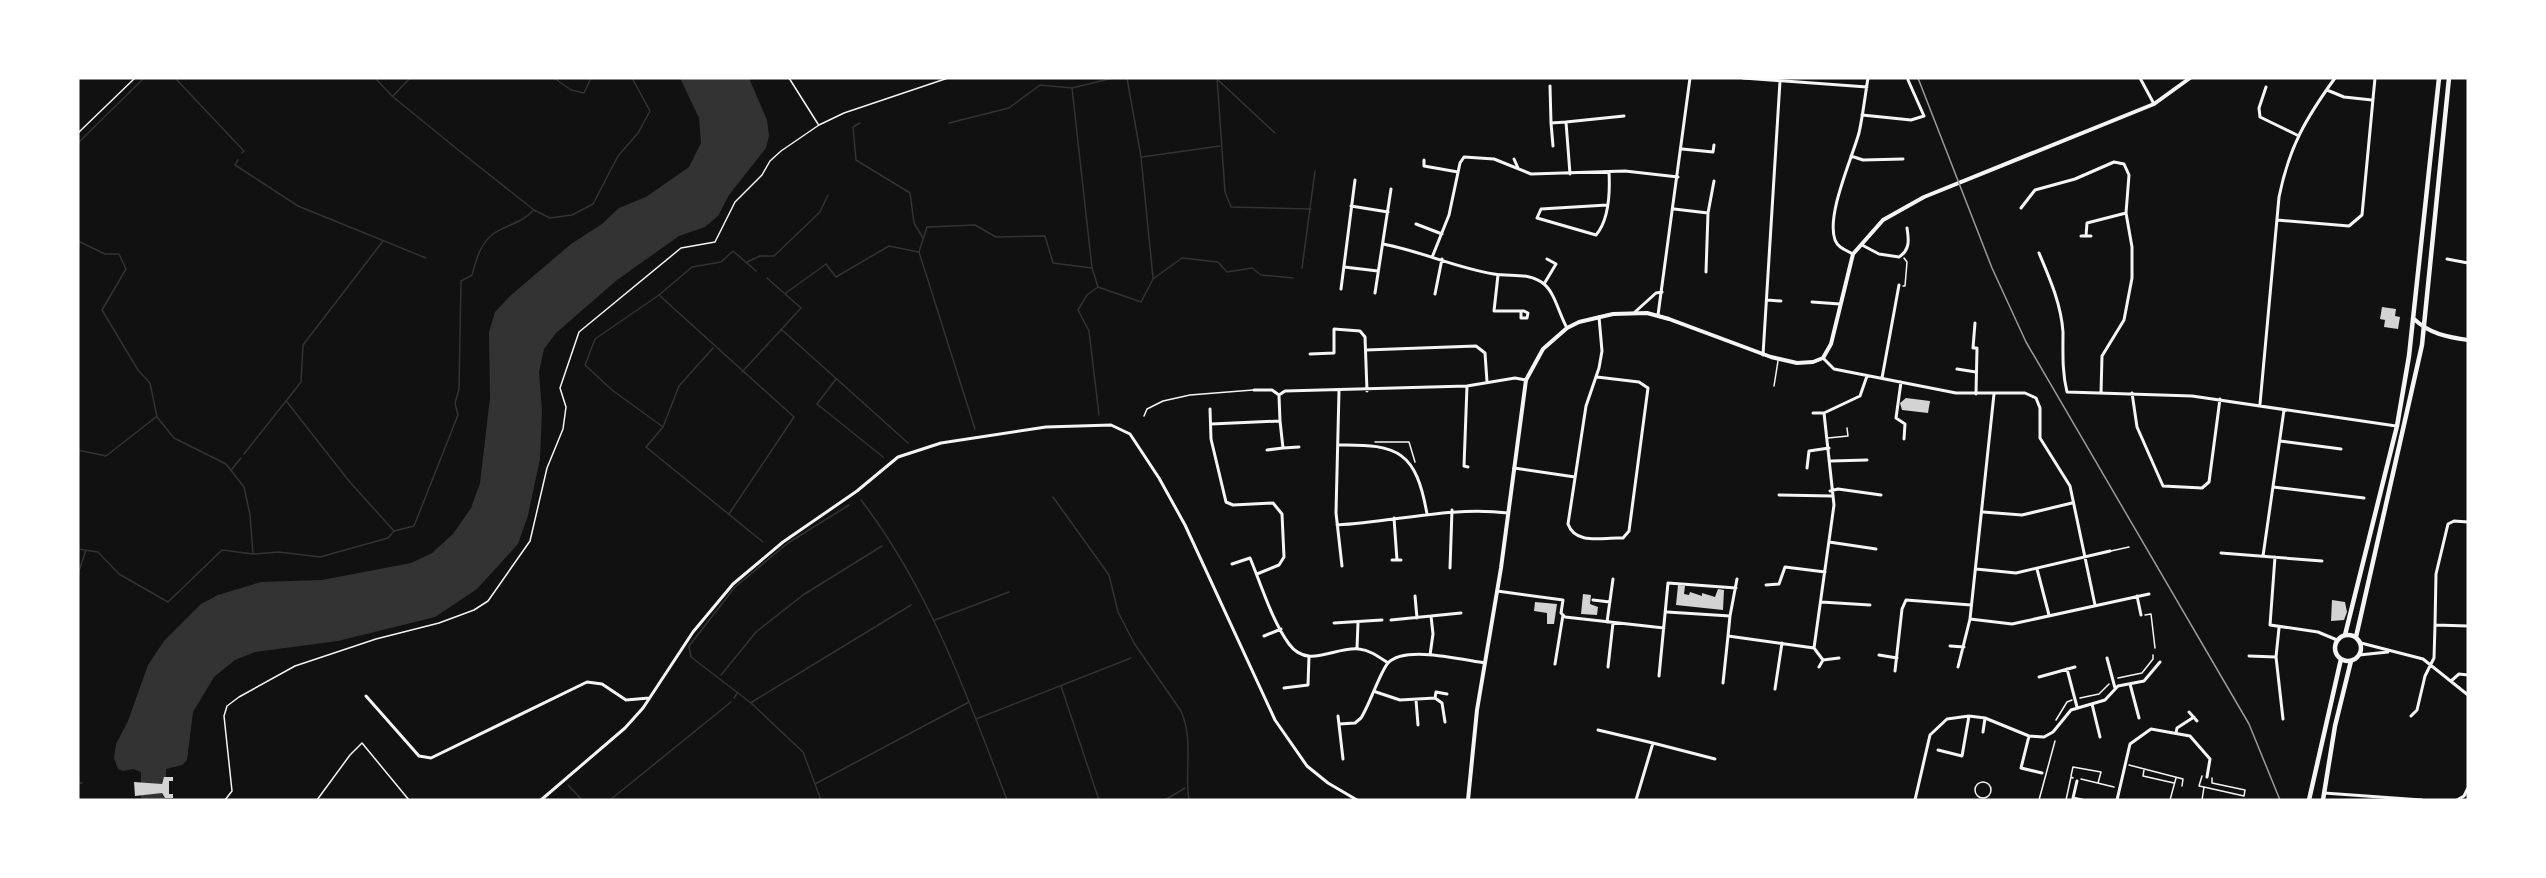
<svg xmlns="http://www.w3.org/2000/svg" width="2546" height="878" viewBox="0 0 2546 878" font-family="Arial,sans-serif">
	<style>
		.water { fill: #333 }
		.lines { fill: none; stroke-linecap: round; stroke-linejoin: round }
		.stream { stroke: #333; stroke-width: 1.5 }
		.building { fill: #d3d3d3 }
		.path { stroke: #f5f5f5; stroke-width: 1.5 }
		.service { stroke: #f5f5f5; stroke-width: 1.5 }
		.minor { stroke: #f5f5f5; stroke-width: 3 }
		.tertiary { stroke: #f5f5f5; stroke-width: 4 }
		.primary { stroke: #f5f5f5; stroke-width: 4.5 }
		.rail { stroke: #9a9a9a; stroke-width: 1.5 }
	</style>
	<rect width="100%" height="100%" fill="#111"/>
	<path class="water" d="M680,78h69l18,42 2,16 -3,12 -37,47 -11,21 -13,11 -26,9 -62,44 -61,53 -12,16 -5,23 3,39 -2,48 -12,56 -10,29 -41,45 -42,28 -97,24 -83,11 -20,8 -21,17 -21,35 -6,48 -5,5 -16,4v8l-4,4v14l4,5h-25v-28l-8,-3 -10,2 -5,-2 -4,-11 2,-14 12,-23 20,-56 16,-24 37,-37 17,-9 43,-13 61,-2 89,-17 21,-10 21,-19 18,-26 9,-25 10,-85 -1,-66 6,-20 15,-16 61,-52 31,-20 17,-16 27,-11 43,-30 12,-24 -2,-25z"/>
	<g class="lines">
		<path class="stream" d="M175,78l69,73 -2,2
			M375,78l17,18 70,57 72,57 16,8 22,-3 21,-11 25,-48 20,-23 12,-22 -18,-33
			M554,78l17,12 13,3 7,-15
			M1127,78l14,79 12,121
			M1217,78l8,114 6,15 80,2
			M1217,79l58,54
			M1072,88l20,180 6,19
			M393,96l17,-18
			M860,123l-7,4 3,33 54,33 4,30 9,15
			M949,123l60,-15 31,-23 32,3 41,-10
			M78,143l66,-65
			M1142,157l78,-11
			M238,160l-3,5 63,41 128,52
			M78,241l27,13h14l7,15 -24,41 36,60 12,13 7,34 17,21 52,26 18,23 6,28 3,39 -31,-4 -54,52 -49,-28 -21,-22 -20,-3
			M747,262l13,-6h14l46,-44 8,-17
			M1302,268l13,-97
			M786,293l40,-29 10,13 53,-31 29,6
			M659,295l135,122 -65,97
			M781,329l127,114
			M713,348l-34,38 -16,41 -17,20 117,95
			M742,372l59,-64 -34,-30
			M836,379l-19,25 66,53
			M1099,415l-10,-84 -11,-21 9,-15 11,-8 43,15 12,-23 29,-21 36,4 9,10 25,-4 9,7 32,3
			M663,427l-51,-37 -27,-25 10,-26 64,-44 33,-28 29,-5 12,-11 23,20
			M975,429l-56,-177 8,-25 48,-2 21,12 49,-1 8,27 39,5
			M78,450l28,6 50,-39
			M244,454l57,-72 2,-37 80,-104
			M232,469l9,-11
			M1053,497l56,78 9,37 16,31 47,68c13,29 3,60 8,89
			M861,500c69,90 106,195 146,300
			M394,531l20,-5 44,-111 -3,-12 4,-14 2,-108 11,-6c4,-15 8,-31 21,-41 15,-10 27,-10 41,-24
			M254,554l25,-2 41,5 68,-19 6,-7 -45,-50 -62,-79
			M78,574l8,-24
			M935,620l74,-28
			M721,675l35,-43 47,-37 79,-49
			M1061,686l38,114
			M734,698l4,-6
			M752,702l159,-97
			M976,719l155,-61
			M78,783h4
			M815,784l154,-82
			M568,785l14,15
			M610,800l121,-98
			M821,800l-18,-48 -52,-49 -60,-46 -2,-11 46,-59 53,-44 61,-38
			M1165,800l20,-12"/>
	</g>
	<path class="building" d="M2382,307l14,2 -1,7 5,1 -2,12 -14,-2 1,-7 -5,-1z
		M1906,398l24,3 -2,12 -26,-3 -2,-7z
		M1678,585l7,1 -1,8 5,1 1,-3 12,4v-3l13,4 3,-8 6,1 -1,20 -47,-5z
		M1583,594l8,1 -1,9 8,3 -1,8 -16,-1z
		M2332,600l13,2 2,10 -3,8 -13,1z
		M1535,602l22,2 -3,20h-7v-11l-13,-2z
		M164,777h9v4h-4v13h4v4h-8l-3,-5 -27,3 -1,-14 28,2z"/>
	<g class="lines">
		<path class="path" d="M789,78l29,46
			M78,133l57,-55
			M1903,286h2l2,-24 -3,-4
			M1375,442h34l6,20
			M2145,615l6,-1 4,34
			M2118,678l24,-5 11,-14v-4
			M2080,698l19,-4 10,-10
			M2056,720l11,-18 5,-2
			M2129,765l54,14 -1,7
			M2144,770l-1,6 31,7
			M2071,776l2,-9 28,5 -3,11
			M2081,779l33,8
			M1975 790a8 8 0 1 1 16 0a8 8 0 1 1-16 0Z
			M2204,787l40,9 1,-6 -33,-7v-5
			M225,800l7,-9 -8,-75 3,-10 12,-9 56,-31 81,-27 63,-16 35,-13 14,-9 42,-60 17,-73 16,-39 3,-22 -6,-19 19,-56 102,-84 34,-6 20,-40 27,-27 8,-14 11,-10 38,-26 25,-12 104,-35
			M2039,800l16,-59
			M2066,800l5,-23 2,1
			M2170,800l6,-22
			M2202,800l2,-13 -5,-1 3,-10"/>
		<path class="service" d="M1774,386l4,-25
			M1144,416l3,-7 16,-8 27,-6 63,-5
			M1828,438l20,-2 -1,-8
			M2111,551l18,-4
			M317,800l33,-45 12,-12 47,57"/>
		<path class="minor" d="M1743,78l124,9
			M2140,78l14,26
			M1550,86l1,37 15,-1
			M2266,87l-7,21 1,9 37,18
			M2327,90l17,7 28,3
			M1862,115l49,5 13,-4 -16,-36
			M1551,123l2,23
			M1682,149l31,3 1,-7
			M1851,156l12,4 40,-1
			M1514,159l4,9
			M1424,160v6l34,6
			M1570,174l-4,-52 58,-6
			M1607,205l-66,4 -4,9 59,17c13,-15 14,-44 13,-63
			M1351,206l37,6
			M2021,208l14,-18 40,-11 39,-17 10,2 5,11 -3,38 6,34v31l-8,42 -22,36 -1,37
			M1674,209l34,4
			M2277,220l72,6 13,-11 13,-137
			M1416,224l26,10
			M2081,236h10
			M2086,236l1,-13 39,-10
			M1383,244c38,7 73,24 111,30 17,3 36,-2 50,10 11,9 15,30 23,44
			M1862,245l17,9 20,3c11,-7 10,-17 8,-29
			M2039,253c11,26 22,51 24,79 0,21 -1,40 4,60l125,4 204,30
			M1853,254c-7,-4 -15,-6 -18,-14 -9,-25 17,-82 24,-107 4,-18 6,-37 9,-55
			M1433,255l16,-40 11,-52 4,-6 30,2 37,15 94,-3 53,6
			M2447,259l21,4
			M1344,267l34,4
			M1706,272l2,-59 6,-32
			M1498,275l-4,36h30l4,2 -1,5h-6v-5
			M1544,284l12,-20 -9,-5
			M1341,289l14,-109
			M1375,293l16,-104
			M1435,294l7,-35
			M1767,300l14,1
			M1812,302l28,2
			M1635,312l21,-19 6,-1
			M1658,315l32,-237
			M1975,323l-2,25h4l-1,46
			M1366,350l110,-4 9,7 2,29
			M1310,354l24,-1v-24l26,2 5,6 2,54
			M1763,355l17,-274
			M1823,358l11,11 122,24h69l11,5 4,10v30l30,48 25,119
			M1957,369l19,3
			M1597,377l42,5 9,6 -19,143 -6,7h-6c-17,0 -42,6 -49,-14l18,-118 13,-38 3,-17 -3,-34
			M1882,378l17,-93
			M1901,382l-5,36 9,6 -1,15
			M1467,386l-3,80 4,1
			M1254,390h18l7,5 6,-4 182,-5 48,-8 11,2
			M1339,391l-3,122 6,53
			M2132,393l5,34 26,59 39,2 7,-6 11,-83
			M2260,404l19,-207c10,-50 27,-79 56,-119
			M1210,409l1,30 15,63 7,3 40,-2 9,11 2,43 -5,8 -22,9
			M1813,413h11
			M1280,421l3,27 16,-1
			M1211,424l69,-3 -1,-25
			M2280,441l61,8
			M1339,445c60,-1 77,7 88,69
			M1267,450l16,-2
			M1831,461l36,-1
			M1514,468l61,9
			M1807,468l2,-17 20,-3
			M2273,487l91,11
			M1830,491l8,-2 43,6
			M1779,495l53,1
			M1983,512l39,3 50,-12
			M1394,518l3,42
			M1337,525c58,-3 112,-19 171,-12
			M1829,542l47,7
			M2221,553l101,8
			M2263,556l21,-146
			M2275,557l-5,68 48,7 19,8
			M1392,560h9
			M1232,564l18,-6c11,26 22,63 39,86 19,26 46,2 70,5 11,1 20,8 29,14
			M1450,568l2,-58
			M1976,569l40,4 94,-22
			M2037,569l12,46
			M1766,585l13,-1 6,-17 40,5
			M1497,591l66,9 -2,13 4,4 99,11
			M1415,596l2,22
			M2137,596l4,19
			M1593,600l17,2
			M1821,602l49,3
			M1667,612l63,4 -2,20 86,12 20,-143 -10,-92 36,-17 7,-20
			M1730,616l7,-37
			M1970,619l42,5 137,-30
			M1391,620l40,-4
			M1607,622l6,-43
			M1334,623l48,-3
			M2435,625l1,-51 12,-50 6,-3 14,1
			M2279,628l-3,29 7,62
			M1264,636l17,-7
			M2361,643l62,16 45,36
			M1950,646l14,1
			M1357,648l1,-25
			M1814,648l9,12 16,-2
			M1430,655l3,-21 -2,-18 30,-3
			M1879,655l18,3
			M2359,655l29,-3
			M2249,656l27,1
			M2107,658l8,30
			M1555,664l8,-49
			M1608,667l5,-44
			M1819,667l4,-7
			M1958,667l12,-48 24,-225
			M2067,669l10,38
			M1895,671l7,-62 4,-9 65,5
			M1659,676l9,-93 68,5
			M2039,677l36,-10
			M2451,681l8,-7 9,1
			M1723,683l5,-47
			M2130,684l9,34
			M1284,688l24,-3 1,-29
			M1775,689l7,-46
			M1376,692l24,8 35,-2 1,-6 11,2
			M366,696l53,60 12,2 156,-76 15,2 24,16 23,-2
			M1435,698l7,5 3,19
			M1416,700l2,25
			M2092,704l8,33
			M2189,712l8,9
			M1338,716l5,43
			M2411,716l6,-6 8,-34 9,-18 1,-33 33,1
			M1339,724l16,-1 6,-5c9,-14 19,-46 27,-55 17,-18 75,-3 97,0
			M1598,730l55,13 -17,57
			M1983,732l2,-14
			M2176,733l1,-5 17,-11
			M2029,736l-8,32 21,5
			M1653,743l62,16
			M1938,750l24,6 7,-40
			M2077,781l-4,17 9,2
			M2324,793l98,7
			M541,800l84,-72 18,-20 50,-76 40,-48 50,-42 74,-51 41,-34 43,-14 105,-16 65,-2 19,9 29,44 26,47 90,195 32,46 21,17 29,17
			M1915,800l15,-65 17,-16 22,-3 16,2 44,18 15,1 9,-5 18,-22 34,-10 13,-14 26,-5 16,-19
			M2117,800l13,-56 21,-15 39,7 20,23 -3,18
			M2457,800l7,-4 4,-8"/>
		<path class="tertiary" d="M2414,319c16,15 33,18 54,21
			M1468,800l9,-90 24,-142 25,-188 17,-31 24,-21 12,-6 34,-8 34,-1 22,6 102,38 26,6 16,-1 10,-4 8,-14 22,-90 30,-34 41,-23 230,-93 36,-26"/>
		<path class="primary" d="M2335 648a13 13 0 1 1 26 0a13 13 0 1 1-26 0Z
			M2345,635l52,-209 12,-70 30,-278
			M2356,637l66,-292 27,-267
			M2309,800l32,-141
			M2323,800l12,-74 16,-65"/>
		<path class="rail" d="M1918,78l74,190 34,74 223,382 31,76"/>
	</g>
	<rect width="2546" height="878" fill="none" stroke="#ffffff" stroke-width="159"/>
</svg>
